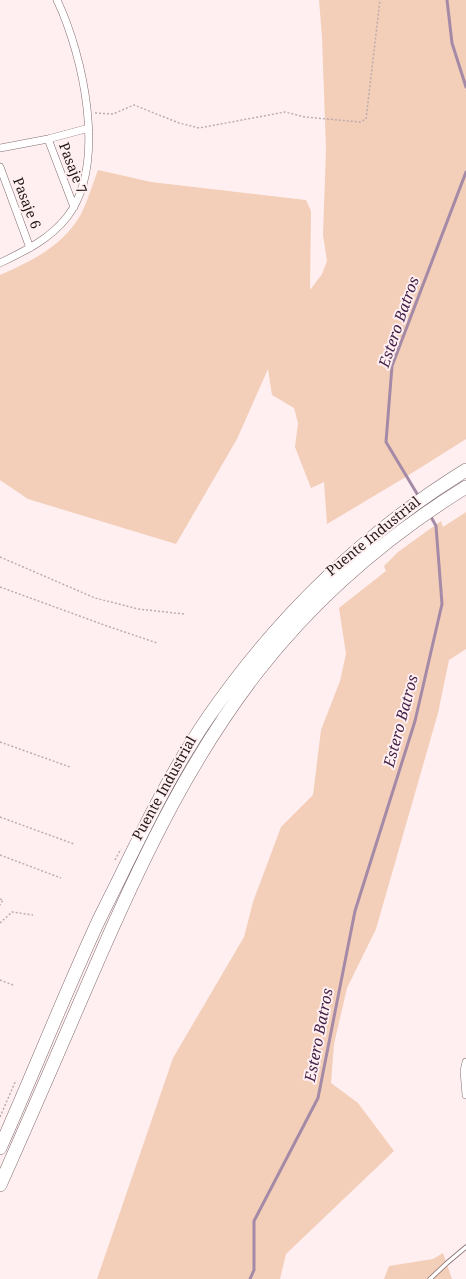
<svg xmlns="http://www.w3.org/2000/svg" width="466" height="1279" viewBox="0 0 466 1279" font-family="'Noto Serif',serif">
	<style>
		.green { fill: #f3ceb8 }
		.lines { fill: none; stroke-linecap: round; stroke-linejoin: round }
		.stream { stroke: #a48aa7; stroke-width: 3 }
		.service-casing { stroke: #836d70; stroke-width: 5 }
		.minor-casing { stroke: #836d70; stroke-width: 8 }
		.motorway-casing { stroke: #836d70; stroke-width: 14 }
		.path { stroke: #bbadaf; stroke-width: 1.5; stroke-dasharray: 2 2; stroke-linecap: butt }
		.service { stroke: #fff; stroke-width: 3.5 }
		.minor { stroke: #fff; stroke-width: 7 }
		.motorway { stroke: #fff; stroke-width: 13 }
		.labels { text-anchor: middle; stroke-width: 4; stroke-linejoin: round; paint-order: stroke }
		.street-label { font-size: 14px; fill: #201718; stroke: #ffeff1 }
		.water-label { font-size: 15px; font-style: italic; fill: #432048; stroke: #ffeff1 }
	</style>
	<rect width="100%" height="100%" fill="#ffeff1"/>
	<path class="green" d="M319,0h147v439l-62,39 -77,46 -3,-42 -13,6 -16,-41 3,-24 -4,-15 -22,-13 -4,-26 -31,70 -61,105 -148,-45 -28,-19v-205c32,-14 61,-28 80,-59 7,-13 13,-33 18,-46l53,12 155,18 5,11 -1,79 12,-16 5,-13 -4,-26 3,-86 -4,-112z
		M466,512v137l-17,11 -11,53 -62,216 -29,59 -13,56 -3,39 27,20 36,48 -108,103 -6,25h-183l76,-221 71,-121 9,-35 28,-75 32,-32 8,-65 19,-49 6,-27 -7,-46 47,-37 -2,-5 14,-14 43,-31 2,6z
		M443,1253l9,26h-68l5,-13 44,-7z"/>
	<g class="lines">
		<path class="stream" d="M447,0l5,43 14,44
			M419,497l-33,-55 6,-76 74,-194
			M250,1279l4,-9v-49l64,-123 37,-187 60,-190 27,-117 -6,-78 -6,-11"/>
		<g class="service-casing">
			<path id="service" d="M430,1279l17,-16 19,-16"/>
		</g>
		<g class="minor-casing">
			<path id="minor" d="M48,139l26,68
				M0,148l48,-9 41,-11
				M0,167l30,81
				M0,263c25,-12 50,-24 67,-46 41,-53 16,-162 -10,-217
				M466,1062l-2,9 2,24"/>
		</g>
		<g class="motorway-casing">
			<path id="motorway" d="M0,1148c33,-74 63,-150 97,-224 9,-19 19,-38 28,-57 25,-51 51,-103 84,-151 68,-98 155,-183 257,-246
				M0,1185c35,-78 69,-158 103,-236 43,-98 89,-193 155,-278 57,-73 129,-135 208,-184"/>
		</g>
		<path class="path" d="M95,113l18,1 21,-9 45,18 20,5 86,-16 20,5 55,5 6,-3 14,-119
			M0,557l95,41 43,11 46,5
			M0,587l107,39 50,17
			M0,742l70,25
			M0,817l74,27
			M0,855l61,23
			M115,860l6,-11
			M0,899l3,1 -3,5
			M0,923l12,-11 21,3
			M0,980l13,5
			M0,1117l16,-37"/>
		<use href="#service" class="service"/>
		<use href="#minor" class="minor"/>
		<use href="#motorway" class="motorway"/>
	</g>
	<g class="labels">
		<g class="street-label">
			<text transform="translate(73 168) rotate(69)" y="5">Pasaje 7</text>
			<text transform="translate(27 203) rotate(69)" y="5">Pasaje 6</text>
			<text transform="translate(373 536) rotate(-39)" y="5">Puente Industrial</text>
			<text transform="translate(164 788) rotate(-61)" y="5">Puente Industrial</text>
		</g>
		<g class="water-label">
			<text transform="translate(399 322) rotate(-71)" y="5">Estero Batros</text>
			<text transform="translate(401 721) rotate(-75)" y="5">Estero Batros</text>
			<text transform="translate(319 1035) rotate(-79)" y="5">Estero Batros</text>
		</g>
	</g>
</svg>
